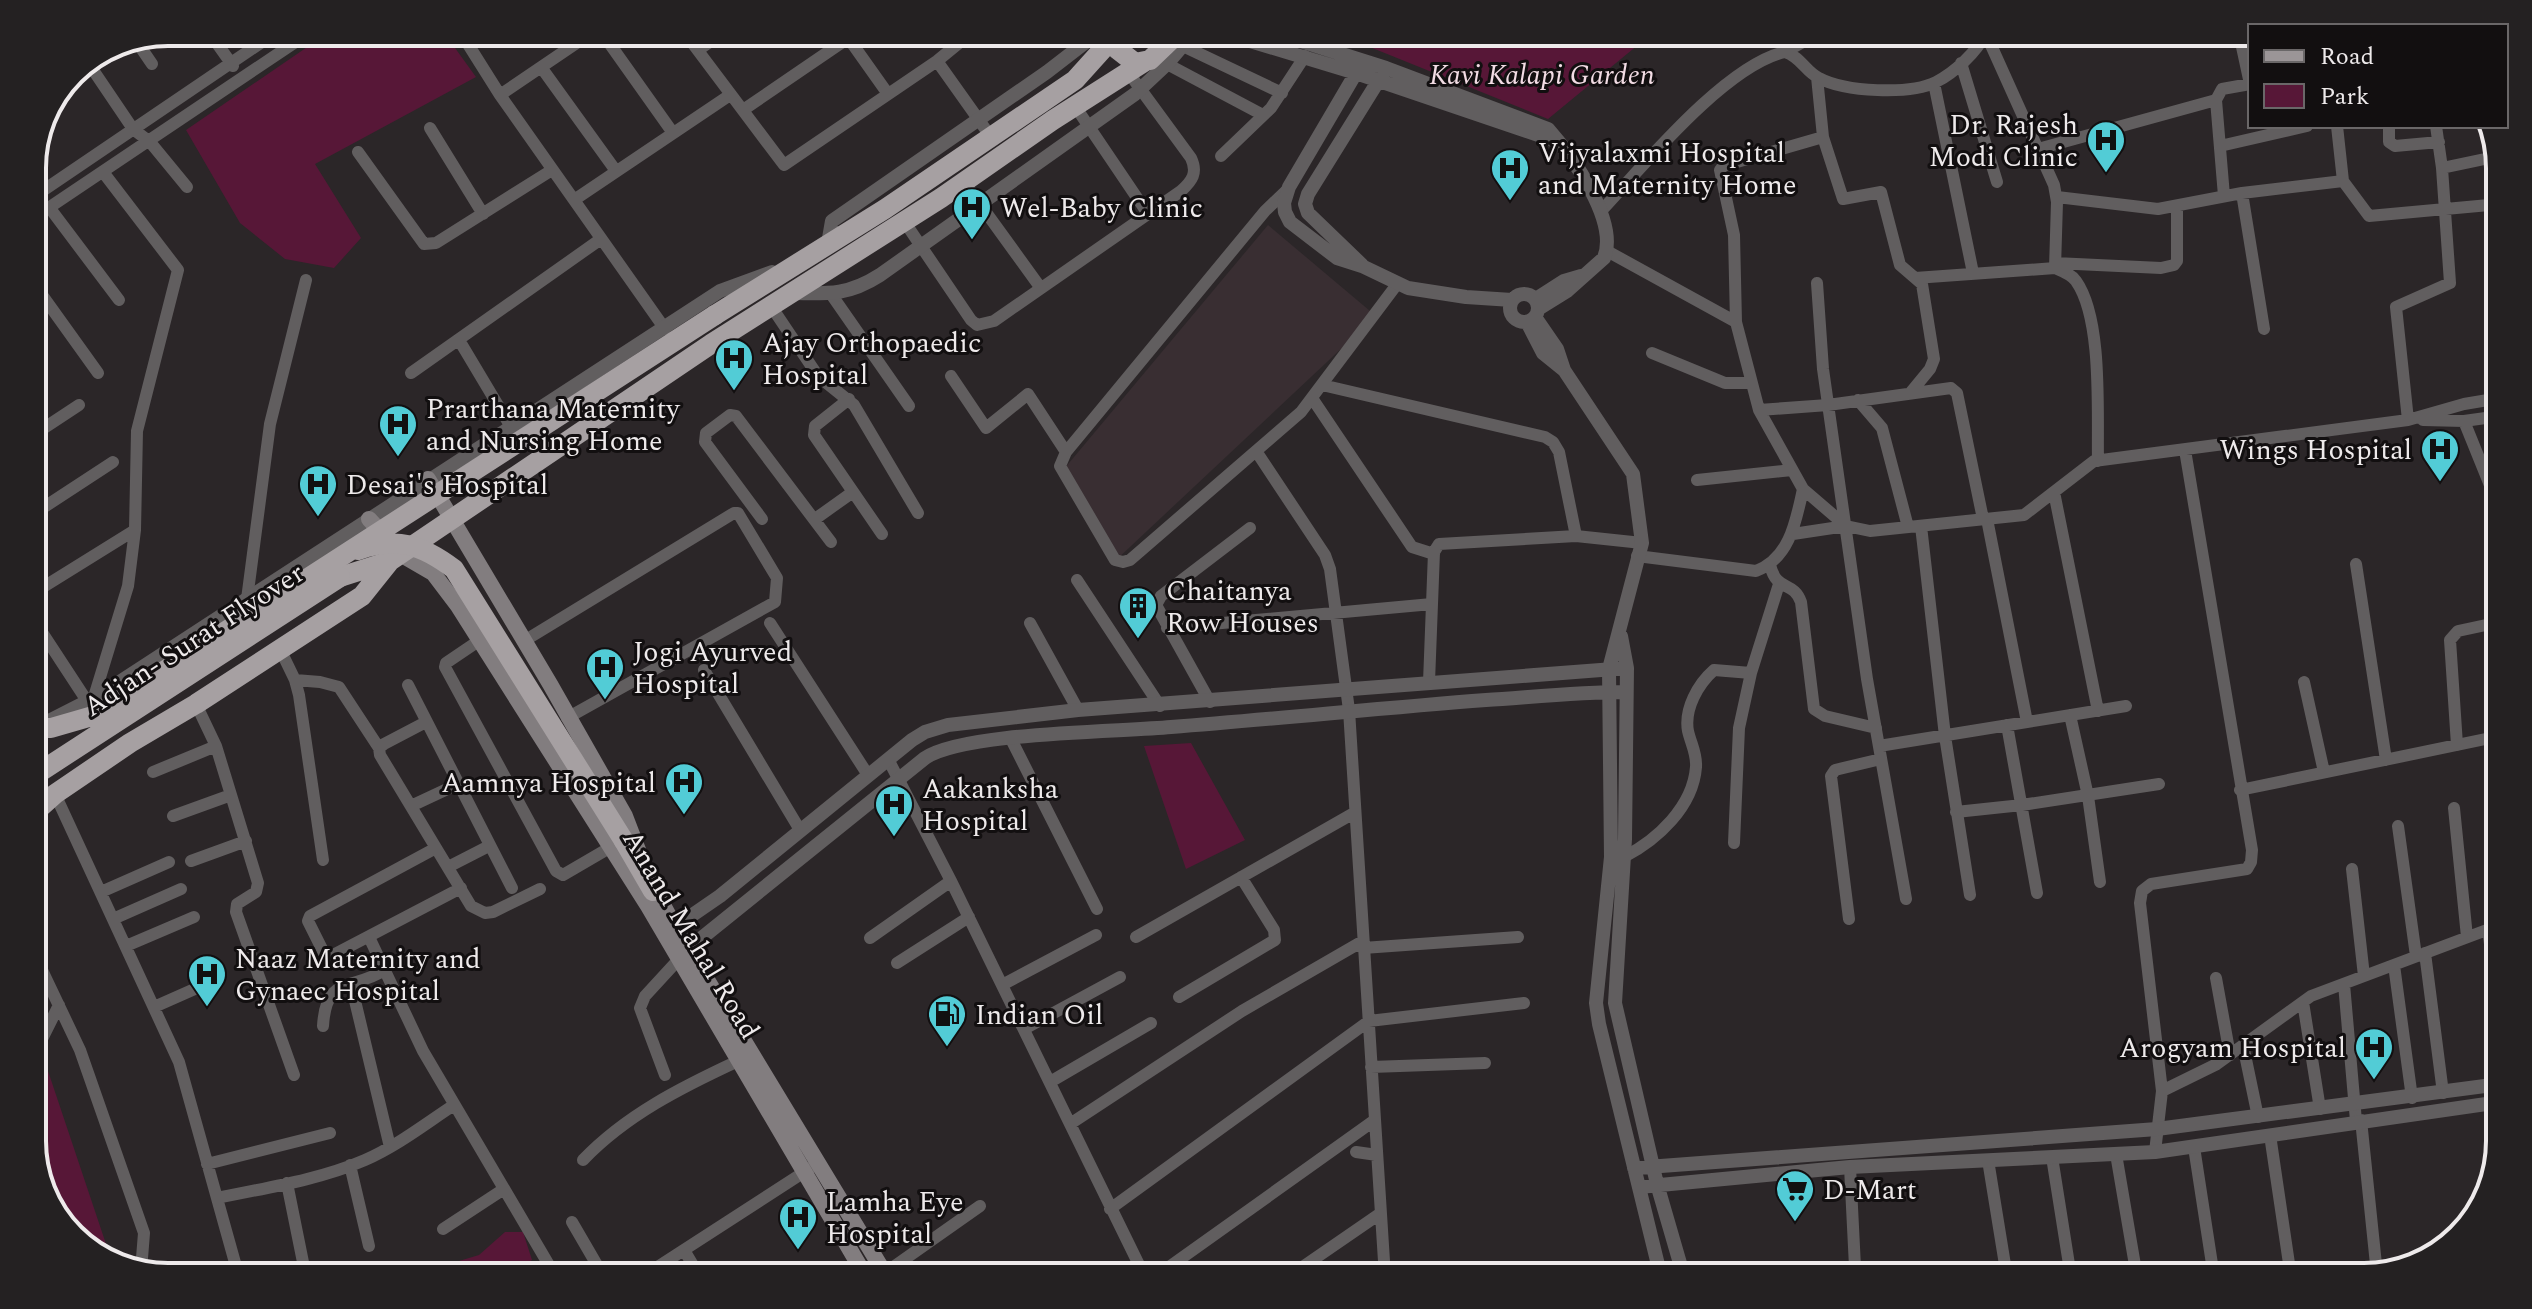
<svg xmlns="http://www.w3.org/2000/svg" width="2532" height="1309" viewBox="0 0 2532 1309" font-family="Spectral,serif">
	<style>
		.built { fill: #392e32 }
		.green { fill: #571737 }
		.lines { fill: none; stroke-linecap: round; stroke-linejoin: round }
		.minor { stroke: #615e5f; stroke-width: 12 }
		.tertiary { stroke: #615e5f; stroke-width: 14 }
		.secondary { stroke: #827d7f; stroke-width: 16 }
		.primary { stroke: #9b9597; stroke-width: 18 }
		.trunk { stroke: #a6a0a2; stroke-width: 20 }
		.trunk-bridge { stroke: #a6a0a2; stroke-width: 20 }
		.labels { text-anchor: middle; stroke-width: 6; stroke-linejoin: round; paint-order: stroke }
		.park-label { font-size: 28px; font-style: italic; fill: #f2dce4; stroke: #120f10 }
		.poi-label { font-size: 28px; fill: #eeeaeb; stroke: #120f10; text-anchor: start }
		.street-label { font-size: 28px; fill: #eeeaeb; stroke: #120f10 }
		.rim { fill: none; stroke: #eeeaeb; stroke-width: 4 }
	</style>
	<rect width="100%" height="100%" fill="#2b2628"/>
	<path class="built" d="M1268,225l108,91 -262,246 -50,-93z"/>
	<path class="green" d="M1650,35l-102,84 -203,-82z
		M316,41h134l26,36 -161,87 46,74 -27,30 -49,-9 -45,-36 -54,-93z
		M1191,743l54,97 -59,29 -42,-123z
		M47,1068l59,176 -8,11 -43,-39 -23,-65v-55z
		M505,1232h18l9,28 -36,17h-61l14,-13 30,-9z"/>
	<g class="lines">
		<path class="minor" d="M1986,34l68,151 3,17 -2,66c7,3 16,6 21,13 27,38 21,133 22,180
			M849,39l39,55
			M607,40l66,93
			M690,40l94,125 153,-104 28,-23
			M466,41l34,54 165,234
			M137,42l15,22
			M216,42l17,24
			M1183,46l99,47
			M1322,47l10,-10
			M698,50l16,-11
			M1785,52l32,-18
			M87,61l46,68 17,13 37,45
			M937,61l54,76
			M1961,63l36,119
			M1167,64l96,51
			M541,67l75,104
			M1817,77l6,60 20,62 38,-7 19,73 22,19 12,75 -4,10 -19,23
			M1934,83l39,190
			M500,95l81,-55
			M1075,106l73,108
			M743,110l104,-71
			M2389,126v16l6,4 44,-4
			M430,128l53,86
			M1823,137l-100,29 -3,4 14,65 2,87 23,88 44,79 43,37 24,5 154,-16 70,-54 314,-41 56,-16 36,-6
			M2220,146l87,-20
			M2038,149l178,-49
			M358,152l66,92 12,-1 116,-73
			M1221,156l50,-48 34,-52
			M2442,168l57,-12
			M2343,181l26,35 131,-12
			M964,182l76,105
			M1288,189l-23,22 -199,241 -6,14 55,94 8,2 7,-2 171,-148 97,-129
			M2242,193l22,136
			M2224,196l-8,-96 6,-11 28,-5 -11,-51
			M2057,197l101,12 84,-16 101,-12 -6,-55
			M32,198l230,-156
			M574,200l156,-105
			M49,207l70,93
			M1602,210c42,-45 124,-145 183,-158 16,5 20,19 34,26 26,14 91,17 117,4 18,-9 41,-30 49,-48
			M32,219l265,-178
			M904,221l67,99 6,5 17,-4 187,-130c11,-10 17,-18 10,-33l-63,-86
			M1607,251l129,71
			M2055,263l106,5 13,-3 3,-4v-55
			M1915,278l140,-10
			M32,281l66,92
			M1817,283l6,86 44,310 39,220
			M831,294l78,112
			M771,306l47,70 36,29 64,108
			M459,340l52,87
			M1652,353l73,30h27
			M411,373l190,-134
			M951,376l35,52 42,-34 38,58
			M1322,385l223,52 8,5 6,10 17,84
			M1312,398l100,149 22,7
			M849,399l-34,27 -1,9 68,99
			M1858,400l24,28 26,99
			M1759,410l69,-5 123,-17 6,5 26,126
			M2408,420l-12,-113 54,-24 -8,-115 -6,-42
			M2423,420l41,1 36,-5
			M2464,421l36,89
			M32,436l47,-31
			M1256,451l69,104 5,14 19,141 36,567
			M1697,480l95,-10
			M2054,492l44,219
			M32,515l81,-53
			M762,519l-57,-77 1,-9 24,-18 6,1 95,126
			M815,519l38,-27
			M1987,519l40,203
			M1921,526l24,210 25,159
			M1793,534l53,-8
			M1637,556l119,15c34,-13 40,-50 47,-82
			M2356,564l30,196
			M1770,565c7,28 23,15 31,37l13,107 11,7 51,12
			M1077,580l83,126
			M32,594l103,-64
			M247,599l23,-175 36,-144
			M32,617l55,84
			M770,623l98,152
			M1030,623l48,87
			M1167,628l265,-24
			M480,640l-34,23 -1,4 111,204 7,4 48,-28
			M524,641l210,-128h4l39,65 -2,24 -208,116
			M280,649l15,31 4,15 24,165
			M704,670l96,160
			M295,680l25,2 19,5 40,61
			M1429,682l5,-130 5,-8 137,-8 66,7
			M2304,682l20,90
			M408,685l104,203
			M94,697l34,-111 7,-56 2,-99 41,-161 -75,-98
			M1210,702l-54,-97 5,-9 89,-68
			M196,704l20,42 42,137 -2,9 -19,12 -1,8 58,163
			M2070,715l18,81 12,86
			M426,722l-42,22 -5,4 1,7 91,151 14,7 8,-1 47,-23
			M2007,725l30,168
			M1011,739l86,170
			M2457,745l-7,-105 8,-9 42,-9
			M1879,746l247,-40
			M888,759l63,122 194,396
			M153,772l63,-26
			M2240,790l260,-54
			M55,794l124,268 60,215
			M411,806l47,-22
			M2454,808l13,129
			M1956,812l66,-7 137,-21
			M173,816l58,-21
			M2398,826l18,130
			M1734,843l5,-115 12,-55 28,-89
			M436,848l-126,68 -2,5 17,34h8l128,-67
			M1624,857c33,-17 69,-50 72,-90 1,-13 -5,-23 -8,-36 -4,-22 10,-47 26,-61l37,3
			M191,861l55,-20
			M448,867l41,-21
			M2352,869l12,107
			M101,892l68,-30
			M113,919l68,-30
			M1849,919l-18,-143 4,-6 46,-11
			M2488,929l12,90
			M369,937l54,114 133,226
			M1136,937l218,-124
			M870,938l81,-57
			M126,946l68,-29
			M1363,948l155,-11
			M32,949l48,101 64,183 -2,25 -7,11
			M2425,953l18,140
			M897,963l72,-46
			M2394,965l18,133
			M2216,978l14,77
			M351,984l39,163
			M2344,984l12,137
			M1002,985l94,-50
			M1179,997l96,-57 -1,-10 -33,-53
			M2303,1002l17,107
			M154,1007l61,-27
			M323,1026c3,-51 28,-35 62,-56
			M1024,1029l96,-52
			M2243,1045l15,72
			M32,1059l27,-54
			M1371,1067l114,-4
			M665,1075l-25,-67 5,-12 34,-37
			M1050,1082l101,-59
			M2162,1091l55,-27 94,-68 189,-71
			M2361,1120l16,154
			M1070,1124l172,-113 121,-70
			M2270,1135l21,142
			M2194,1147l20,130
			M1356,1152l21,3
			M2155,1152l7,-61 -22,-188 2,-12 9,-7 96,-15 4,-7 1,-12 -67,-400
			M2116,1154l21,123
			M2052,1157l19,120
			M583,1160c43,-45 99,-73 155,-99
			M1988,1160l19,117
			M207,1164l123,-31
			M350,1165l19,81
			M1850,1167l5,100
			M287,1183l19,94
			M217,1198c48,-10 102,-18 148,-38 32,-14 60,-36 89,-55
			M1110,1209l259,-188 155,-18
			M572,1222l32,55
			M443,1229l61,-40
			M684,1250l16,27
			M885,1273l95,-67
			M642,1277l170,-110
			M1155,1277l220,-157
			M1288,1277l93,-64
			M1365,1277l19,-12
			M1932,1277l28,-4"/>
		<path class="tertiary" d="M1237,37l119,36 203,69
			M1288,37l98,31 162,61c24,27 71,92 56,129l-37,33 -29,18
			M1363,61l-74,126 -5,16 1,9 5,10 47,36 25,8 46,22 58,9 46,3
			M828,244l4,-23 215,-149 44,-34
			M1362,265l-54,-52 -3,-9 3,-10 74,-119
			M793,293c36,1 56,2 87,-18l255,-181 32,-30 23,-27
			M1510 308a14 14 0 1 1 28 0a14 14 0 1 1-28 0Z
			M1536,299l28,-18 17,-5
			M1535,317l22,32 7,21 69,104 9,69 -33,126 2,188 -15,146 3,21 62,253
			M1527,322l16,31 21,17
			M1621,636l6,32 -2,171 -10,164 42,181 27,93
			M43,724l55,-28 622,-405 52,-19
			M675,927l45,-31 192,-156 13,-8 23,-7 130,-15 549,-42
			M688,949l237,-191c39,-26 192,-26 246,-31 105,-8 210,-19 315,-27 46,-3 93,-8 139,-8
			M1634,1168l523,-39 343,-45
			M1639,1187l211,-20 305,-15 345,-50"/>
		<path class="secondary" d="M428,479l122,205 75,132 15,39
			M369,519l33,36 31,18 25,33 190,300 218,371
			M650,881l25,46 212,350"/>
		<path class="primary" d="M32,763c7,18 9,35 0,53"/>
		<path class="trunk" d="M1112,38l5,11 18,14 15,-3 24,-23
			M715,315l170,-106 190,-129 37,-41
			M340,577l50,-16
			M35,812l20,-18 75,-51 66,-39 166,-108 28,-35 321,-217 230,-146 112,-78 91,-58
			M624,841l29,50"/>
		<path class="trunk-bridge" d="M358,550c39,-14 64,-5 96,19l170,272
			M32,728h19l45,-13 619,-400
			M32,777l308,-200"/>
	</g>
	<defs>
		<g id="hospital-pin" transform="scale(2)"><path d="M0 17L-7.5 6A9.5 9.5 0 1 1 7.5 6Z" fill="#52ccd6" stroke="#120f10"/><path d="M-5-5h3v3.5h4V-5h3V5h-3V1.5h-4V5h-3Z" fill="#111"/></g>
		<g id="building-pin" transform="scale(2)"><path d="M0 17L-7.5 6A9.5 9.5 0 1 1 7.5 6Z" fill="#52ccd6" stroke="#120f10"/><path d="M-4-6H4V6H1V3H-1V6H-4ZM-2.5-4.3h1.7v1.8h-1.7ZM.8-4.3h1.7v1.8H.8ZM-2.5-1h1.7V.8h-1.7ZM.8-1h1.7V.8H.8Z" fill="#111"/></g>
		<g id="fuel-pin" transform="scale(2)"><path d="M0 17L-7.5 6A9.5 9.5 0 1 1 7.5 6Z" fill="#52ccd6" stroke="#120f10"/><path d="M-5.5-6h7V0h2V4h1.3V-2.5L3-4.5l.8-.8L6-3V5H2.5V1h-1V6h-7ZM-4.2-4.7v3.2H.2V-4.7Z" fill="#111"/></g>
		<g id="supermarket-pin" transform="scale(2)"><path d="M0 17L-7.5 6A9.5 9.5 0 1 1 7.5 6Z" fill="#52ccd6" stroke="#120f10"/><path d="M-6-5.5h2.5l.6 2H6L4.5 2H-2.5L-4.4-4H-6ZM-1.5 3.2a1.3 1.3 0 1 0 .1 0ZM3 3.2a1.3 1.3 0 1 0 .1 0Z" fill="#111"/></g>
	</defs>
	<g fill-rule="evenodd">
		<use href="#hospital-pin" x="2106" y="140"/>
		<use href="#hospital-pin" x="1510" y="168"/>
		<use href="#hospital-pin" x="972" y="207"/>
		<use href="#hospital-pin" x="734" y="358"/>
		<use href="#hospital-pin" x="398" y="424"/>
		<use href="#hospital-pin" x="2440" y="449"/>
		<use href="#hospital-pin" x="318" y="484"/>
		<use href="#building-pin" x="1138" y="606"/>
		<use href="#hospital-pin" x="605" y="667"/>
		<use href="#hospital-pin" x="684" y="782"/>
		<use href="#hospital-pin" x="894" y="804"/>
		<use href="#hospital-pin" x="207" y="974"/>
		<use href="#fuel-pin" x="947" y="1014"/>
		<use href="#hospital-pin" x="2374" y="1047"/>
		<use href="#supermarket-pin" x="1795" y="1189"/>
		<use href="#hospital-pin" x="798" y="1217"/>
	</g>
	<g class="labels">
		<g class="park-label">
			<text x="1542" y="84">Kavi Kalapi Garden</text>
		</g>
		<g class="poi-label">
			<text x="2078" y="134" text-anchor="end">Dr. Rajesh<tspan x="2078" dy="32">Modi Clinic</tspan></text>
			<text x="1538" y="162">Vijyalaxmi Hospital<tspan x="1538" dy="32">and Maternity Home</tspan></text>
			<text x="1000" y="217">Wel-Baby Clinic</text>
			<text x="762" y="352">Ajay Orthopaedic<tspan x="762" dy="32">Hospital</tspan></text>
			<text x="426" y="418">Prarthana Maternity<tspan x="426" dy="32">and Nursing Home</tspan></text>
			<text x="2412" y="459" text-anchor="end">Wings Hospital</text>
			<text x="346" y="494">Desai's Hospital</text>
			<text x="1166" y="600">Chaitanya<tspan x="1166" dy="32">Row Houses</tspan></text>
			<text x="633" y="661">Jogi Ayurved<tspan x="633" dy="32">Hospital</tspan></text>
			<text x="656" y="792" text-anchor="end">Aamnya Hospital</text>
			<text x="922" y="798">Aakanksha<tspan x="922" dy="32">Hospital</tspan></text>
			<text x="235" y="968">Naaz Maternity and<tspan x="235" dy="32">Gynaec Hospital</tspan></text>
			<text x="975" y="1024">Indian Oil</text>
			<text x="2346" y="1057" text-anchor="end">Arogyam Hospital</text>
			<text x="1823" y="1199">D-Mart</text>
			<text x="826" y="1211">Lamha Eye<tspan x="826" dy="32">Hospital</tspan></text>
		</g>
		<g class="street-label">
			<text transform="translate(193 639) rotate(-33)" y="10">Adjan- Surat Flyover</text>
			<text transform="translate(692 934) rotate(59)" y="10">Anand Mahal Road</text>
		</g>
	</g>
	<path d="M0 0H2532V1309H0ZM168 46H2364A122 122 0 0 1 2486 168V1141A122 122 0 0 1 2364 1263H168A122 122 0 0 1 46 1141V168A122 122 0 0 1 168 46Z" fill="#242122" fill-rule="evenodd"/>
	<path class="rim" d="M168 46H2364A122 122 0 0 1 2486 168V1141A122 122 0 0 1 2364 1263H168A122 122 0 0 1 46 1141V168A122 122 0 0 1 168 46Z"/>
	<rect x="2248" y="24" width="260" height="104" fill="#120f10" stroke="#6a6768" stroke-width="2"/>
	<rect x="2264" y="50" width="40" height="12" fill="#9b9597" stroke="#6a6768" stroke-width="2"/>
	<text x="2320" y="64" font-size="24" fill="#eeeaeb">Road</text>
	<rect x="2264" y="84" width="40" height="24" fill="#571737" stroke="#6a6768" stroke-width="2"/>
	<text x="2320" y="104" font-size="24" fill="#eeeaeb">Park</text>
</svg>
